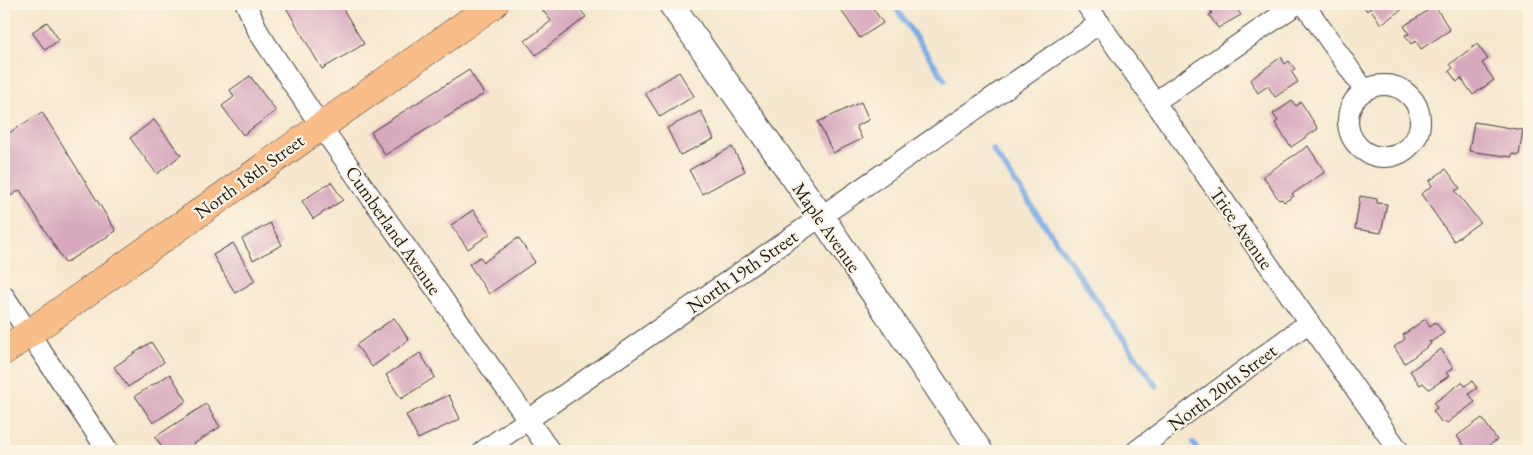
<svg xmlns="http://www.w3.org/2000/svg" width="1533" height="455" viewBox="0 0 1533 455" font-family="'EB Garamond',serif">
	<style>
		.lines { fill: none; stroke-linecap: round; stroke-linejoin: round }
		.stream { stroke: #7aafe8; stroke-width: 5.5 }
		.building { fill: #d7a9be }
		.minor-casing { stroke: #3d3a37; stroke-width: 22 }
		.tertiary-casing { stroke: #3d3a37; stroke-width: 27 }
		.primary-casing { stroke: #3d3a37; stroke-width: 29 }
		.minor { stroke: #fff; stroke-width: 20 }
		.tertiary { stroke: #fff; stroke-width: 25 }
		.primary { stroke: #f8bd89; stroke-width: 28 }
		.labels { text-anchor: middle; stroke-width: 4.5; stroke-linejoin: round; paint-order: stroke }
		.street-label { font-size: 19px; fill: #1c1c1c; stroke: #fcf5e5 }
	</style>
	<rect width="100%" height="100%" fill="#fcf5e5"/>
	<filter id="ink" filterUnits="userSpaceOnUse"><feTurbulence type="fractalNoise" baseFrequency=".02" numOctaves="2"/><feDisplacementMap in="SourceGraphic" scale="10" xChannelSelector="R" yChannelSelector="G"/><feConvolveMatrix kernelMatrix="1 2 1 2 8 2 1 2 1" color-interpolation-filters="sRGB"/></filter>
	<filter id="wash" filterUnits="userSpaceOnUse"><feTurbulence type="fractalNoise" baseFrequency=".0096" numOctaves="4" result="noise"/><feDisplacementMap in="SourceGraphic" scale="20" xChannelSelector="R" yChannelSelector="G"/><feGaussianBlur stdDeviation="1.12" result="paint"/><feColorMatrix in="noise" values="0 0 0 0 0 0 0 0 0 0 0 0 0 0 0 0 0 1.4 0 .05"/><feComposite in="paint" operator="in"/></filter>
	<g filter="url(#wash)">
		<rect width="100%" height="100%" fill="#f6e7ce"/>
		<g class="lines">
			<path class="stream" d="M893,4l52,76
				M993,150l163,236
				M1193,443l6,8"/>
		</g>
		<g id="blocks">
			<path class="building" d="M284,4h56l24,40 -42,25z
				M538,4h38l10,13 -50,38 -11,-14 26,-20z
				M837,4h33l13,19 -23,15z
				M1205,4h40l-8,5 4,6 -23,13 -9,-13 3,-2z
				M1362,4h48l-29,20 -11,-16 -3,3z
				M1435,6l15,24 -29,19 -5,-8 -5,3 -6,-9 4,-1 -5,-8z
				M47,22l12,18 -14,10 -13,-18z
				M1477,44l11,15 -6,4 12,17 -21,15 -12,-17 -4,4 -8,-11 4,-3 -3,-4z
				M1281,57l4,7 4,-3 6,8 -4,2 7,11 -23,15 -7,-11 -10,7 -8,-13z
				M469,70l15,24 -99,61 -14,-23z
				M679,72l15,24 -34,21 -15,-24z
				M250,76l26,35 -33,24 -21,-29 12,-9 -4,-7z
				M1292,101l4,5 5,-4 17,27 -27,18 -16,-24 3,-2 -5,-7z
				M861,102l8,18 -13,6 6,13 -29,14 -15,-31z
				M701,111l13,28 -34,16 -13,-27z
				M42,112l74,119 -51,32 -45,-73 -16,10v-64z
				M154,120l27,35 -24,19 -27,-36z
				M1474,122l49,8 -4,25 -7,-1v3l-43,-6z
				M1308,146l17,26 -33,22 2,2 -10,6 -2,-3 -3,1 -16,-24z
				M732,147l13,24 -43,23 -13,-24z
				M1446,169l14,19 -5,3 25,31 -26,19 -33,-47 11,-8 -3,-5z
				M331,182l12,18 -30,19 -11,-18z
				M1360,196l17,3v4l10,1 -6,29 -26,-4z
				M473,210l17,24 -22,15 -17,-24z
				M270,223l12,22 -29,15 -11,-21z
				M518,238l17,24 -46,32 -20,-30 11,-7 4,5z
				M233,243l22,38 -20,12 -22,-38z
				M394,318l15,22 -37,27 -16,-22z
				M1425,319l5,7 5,-4 9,11 -13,9 -2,-1 2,3 -26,19 -11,-16 11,-8 -2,-4z
				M151,342l13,20 -36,25 -14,-20z
				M1441,349l12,19 -7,5 3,3 -20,13 -6,-6 -3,2 -10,-14z
				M420,353l15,24 -34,22 -15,-24z
				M170,374l17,27 -34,22 -18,-27z
				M1472,381l5,7 -8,6 6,8 -28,21 -2,-2 -3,2 -9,-12 4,-3 -3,-5 28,-21 3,4z
				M449,395l11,24 -42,20 -12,-24z
				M206,404l14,23 -37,24h-18l-10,-14z
				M1482,418l15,22 -16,11h-13l-11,-15z"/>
		</g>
	</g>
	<g filter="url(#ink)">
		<use href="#blocks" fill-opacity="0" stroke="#3d3a37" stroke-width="1"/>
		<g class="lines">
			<g class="minor-casing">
				<path id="minor" d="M246,4l13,29 61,92 230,326
					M1086,4l313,447
					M1304,4l61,87
					M1348 121a36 36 0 1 1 72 0a36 36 0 1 1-72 0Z
					M1155,102l142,-98
					M4,296l104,155
					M483,451l617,-428
					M1136,451l172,-128"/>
			</g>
			<g class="tertiary-casing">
				<path id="tertiary" d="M671,4l150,212 159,235"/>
			</g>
			<g class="primary-casing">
				<path id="primary" d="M4,351l490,-347"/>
			</g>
			<use href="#minor" class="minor"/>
			<use href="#tertiary" class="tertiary"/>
			<use href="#primary" class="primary"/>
		</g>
	</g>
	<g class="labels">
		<g class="street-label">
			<text transform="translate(249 176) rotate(-36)" y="7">North 18th Street</text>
			<text transform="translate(827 227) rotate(55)" y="7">Maple Avenue</text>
			<text transform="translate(1242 228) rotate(55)" y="7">Trice Avenue</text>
			<text transform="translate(394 230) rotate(55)" y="7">Cumberland Avenue</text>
			<text transform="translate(742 271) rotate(-35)" y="7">North 19th Street</text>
			<text transform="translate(1222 387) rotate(-37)" y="7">North 20th Street</text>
		</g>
	</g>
	<rect width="1533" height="455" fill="none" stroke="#fcf5e5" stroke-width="20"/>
</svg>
